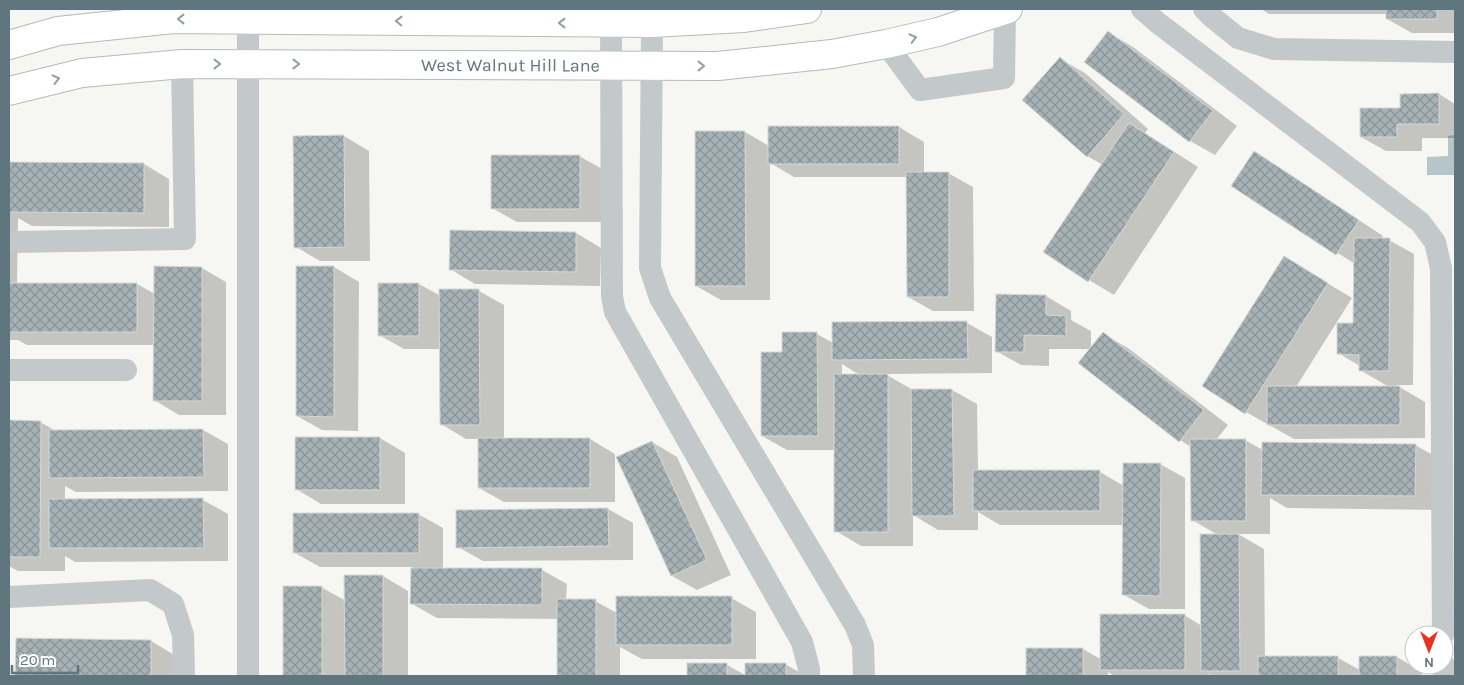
<svg xmlns="http://www.w3.org/2000/svg" width="1464" height="685" viewBox="0 0 1464 685" font-family="Karla,sans-serif">
	<style>
		.water { fill: #b6c6c8 }
		.shadow { fill: #0003; fill-rule: evenodd }
		.building { fill: url(#building-cross-hatch); stroke: #d7d7d5 }
		.lines { fill: none; stroke-linecap: round; stroke-linejoin: round }
		.major-casing { stroke: #b4babc; stroke-width: 30 }
		.minor { stroke: #c3c8ca; stroke-width: 22 }
		.major { stroke: #fff; stroke-width: 28 }
		.oneway { stroke: #8f9fa5 }
		.labels { text-anchor: middle; stroke-width: 5; stroke-linejoin: round; paint-order: stroke }
		.street-label { font-size: 18px; fill: #5f767f; stroke: #fff }
	</style>
	<defs>
		<pattern id="building-cross-hatch" width="8" height="8" patternUnits="userSpaceOnUse" patternTransform="scale(1.25)"><rect width="8" height="8" fill="#a6b2b6"/><path d="M0 0l8 8M0 8l8-8" fill="none" stroke="#8a9599"/></pattern>
	</defs>
	<rect width="100%" height="100%" fill="#f6f6f2"/>
	<path class="water" d="M1455,135v40h-28v-18l21,-1v-20z"/>
	<path class="shadow" d="M1261,9h194v24h-43l-25,-14v-5h-118z
		M1108,32l25,15 104,79 -22,29 -25,-14z
		M1060,59l25,14 63,56 -3,4 53,34 -84,128 -25,-15 14,-115 -16,-9z
		M1439,94l16,10v34h-33v13h-36l-25,-14 40,-28z
		M899,127l25,15v31h24l25,14 1,124h-41l-25,-14 -1,-120h-113l-24,-14v137h-49l-25,-14 1,-154h48l24,14v-18z
		M344,136l25,15 1,110h-50l-24,-14 -1,-110z
		M1254,153l25,14 104,69 -2,4h8l25,14 -1,131h-17l29,17v36l-131,1 -48,-27 -42,-26 105,-114 43,26 -56,89h93l-29,-17v-4l-22,-13 17,-29v-60l-123,-79z
		M579,156l25,14v52h-87l-25,-14z
		M9,163l135,1 25,15v48l-137,-1 -14,-8 -1,66h120l18,10 47,-26 24,14v133h-47l-25,-15 1,-55h-128l-9,-5h-9z
		M451,232l125,1 25,15 -1,38 -125,-2 -25,-15z
		M297,267h37l25,15 -1,149 -36,-1 -25,-14z
		M419,284l22,12 38,-5 25,14v134h86l25,15v48h-111l-25,-14v-49h-13l-25,-15v-75h-37l-25,-14z
		M1046,296l25,15v9l20,11v18h-42v17l-28,-1 -25,-14z
		M967,323l25,14v36l-107,1 28,16h39l25,14 1,68h122l24,14 36,-22 25,14v131h-36l-25,-14v-70h-124l-22,-13v18h-40l-25,-15v31h-52l-25,-15v-81h-49l-25,-14 22,-82 33,-20 16,9zM842,364l11,7 8,4h-19z
		M1103,334l25,14 100,77 -12,15h29l18,10 152,-5 25,14v51l-153,-2 -17,-10v36h-32l26,15 1,108 73,1 22,12 37,-13 25,15v4h-209l-4,-2v2h-95l-6,-4v4h-81v-27h56l19,11 82,-45 18,11 16,-91 -26,-15 -1,-73 -11,-7z
		M9,422h31l16,9 147,-1 25,14v47l-152,1 -11,-6v14h138l25,14v47l-153,1 -10,-6v15h-47l-9,-5z
		M380,438l25,15v51h-84l-25,-15z
		M652,442l25,15 54,118 -34,15 -25,-14z
		M608,509l25,14v37l-150,1 -25,-14 -1,-36z
		M418,514l25,14v41l99,1 25,14 -1,16 29,1 22,12 114,-15 25,14v47h-114l-22,-12v29h-62v-57l-121,-1 -25,-14v-37h-92l-25,-14z
		M383,576l25,15v85h-124v-89h37l25,14z
		M17,640l134,1 25,15v20h-160z
		M747,664h38l21,12h-59z
		M688,665h39l20,11h-59z"/>
	<path class="building" d="M1386,9h51v10h-51z
		M1108,31l105,80 -24,31 -105,-80z
		M1060,57l64,57 -37,43 -65,-57z
		M1439,93v31h-42v13h-37v-29h40v-14z
		M1129,123l45,29 -86,130 -45,-30z
		M768,126h131v38h-131z
		M695,131h50l1,155h-51z
		M344,135l1,112 -51,1 -1,-112z
		M1254,151l105,69 -23,35 -105,-69z
		M491,155h89v54h-89z
		M9,162l135,1v50l-135,-1z
		M906,172h43v125h-42z
		M450,230l126,2v40l-127,-2z
		M1354,238h36l-1,133h-30v-16l-22,-1v-31h16z
		M1284,256l44,27 -83,131 -43,-28z
		M154,266l48,1v134h-49z
		M296,266h38v151l-38,-1z
		M9,283h128v49h-128z
		M378,283h41v53h-41z
		M439,289h40l1,136h-40z
		M996,294l50,1v20l20,1v20l-42,-1v17h-29z
		M967,321l1,38 -136,1v-38z
		M782,332h35l1,104h-57v-84h21z
		M1103,332l101,78 -25,32 -101,-79z
		M834,374h54v158h-54z
		M1267,386h133v39h-133z
		M911,389h41l2,127h-42z
		M9,420l32,1 -1,136h-31z
		M203,429l1,48 -155,1v-48z
		M295,437h85v53h-85z
		M478,438h112v50h-112z
		M1190,439h56v82h-55z
		M652,441l55,119 -36,16 -55,-119z
		M1262,442l154,2 -1,52 -154,-1z
		M1123,463h38l-1,133 -38,-1z
		M973,470h127v41h-127z
		M203,498l1,50h-155v-49z
		M608,508l1,38 -153,2v-38z
		M293,513h126v40h-126z
		M1200,534h39l1,137h-39z
		M411,568h131v37l-132,-1z
		M344,575h39v101h-38z
		M283,586h39v90h-39z
		M616,596h116v49h-116z
		M557,599h39v77h-39z
		M1100,614h85v56h-85z
		M16,638l135,2v36h-136z
		M1026,648h57v28h-57z
		M1258,656h80v20h-80z
		M1359,656h38v20h-38z
		M687,663h40v13h-40z
		M745,663h41v13h-41z"/>
	<g class="lines">
		<g class="major-casing">
			<g id="major">
				<path d="M9,45l49,-14 116,-12 478,4 92,-5 63,-9"/>
				<path id="s1" d="M9,91l73,-18 100,-9 536,2 114,-12 54,-10 52,-12 70,-23"/>
			</g>
		</g>
		<path class="minor" d="M1142,9l16,14 262,199 15,20 6,26 2,367
			M1204,9l8,8 26,21 36,11 181,3
			M248,20v656
			M611,23l1,273 3,16 187,330 7,27v7
			M652,23l-2,245 10,30 195,327 8,20 1,31
			M886,44l34,46 84,-12 1,-69
			M14,242l171,-3 -3,-175
			M9,370h117
			M9,597l141,-7 23,14 10,31 1,41
			M1444,665v11"/>
		<use href="#major" class="major"/>
	</g>
	<defs><path id="oneway-chevron" d="M-2-3.5L2.5 0L-2 3.5" fill="none" stroke-width="1.6" stroke-linecap="round" stroke-linejoin="round" transform="scale(1.25)"/></defs>
	<g class="oneway">
		<use href="#oneway-chevron" transform="translate(181 19) rotate(180)"/>
		<use href="#oneway-chevron" transform="translate(399 21) rotate(-179)"/>
		<use href="#oneway-chevron" transform="translate(562 23) rotate(-180)"/>
		<use href="#oneway-chevron" transform="translate(913 38) rotate(-14)"/>
		<use href="#oneway-chevron" transform="translate(217 64)"/>
		<use href="#oneway-chevron" transform="translate(296 64)"/>
		<use href="#oneway-chevron" transform="translate(701 66)"/>
		<use href="#oneway-chevron" transform="translate(56 79) rotate(-14)"/>
	</g>
	<g class="labels">
		<g class="street-label">
			<text dy="6" stroke="none"><textPath href="#s1" startOffset="504">West Walnut Hill Lane</textPath></text>
		</g>
	</g>
	<rect width="1464" height="685" fill="none" stroke="#5f767f" stroke-width="20"/>
	<g transform="translate(1429 650) rotate(180)"><circle r="24" fill="#ffffff" stroke="#bfc8cc"/>
	<path d="M0-4L9 19L0 12L-9 19Z" fill="#eb311d"/>
	<text y="-8" font-size="14" font-weight="bold" text-anchor="middle" fill="#5f767f">N</text>
	</g>
	<path d="M12 665v8h66v-8" fill="none" stroke="#5f767f" stroke-width="2.5"/>
	<text x="20" y="665" font-size="15" fill="#5f767f" stroke="#ffffff" stroke-width="4" paint-order="stroke">20 m</text>
</svg>
